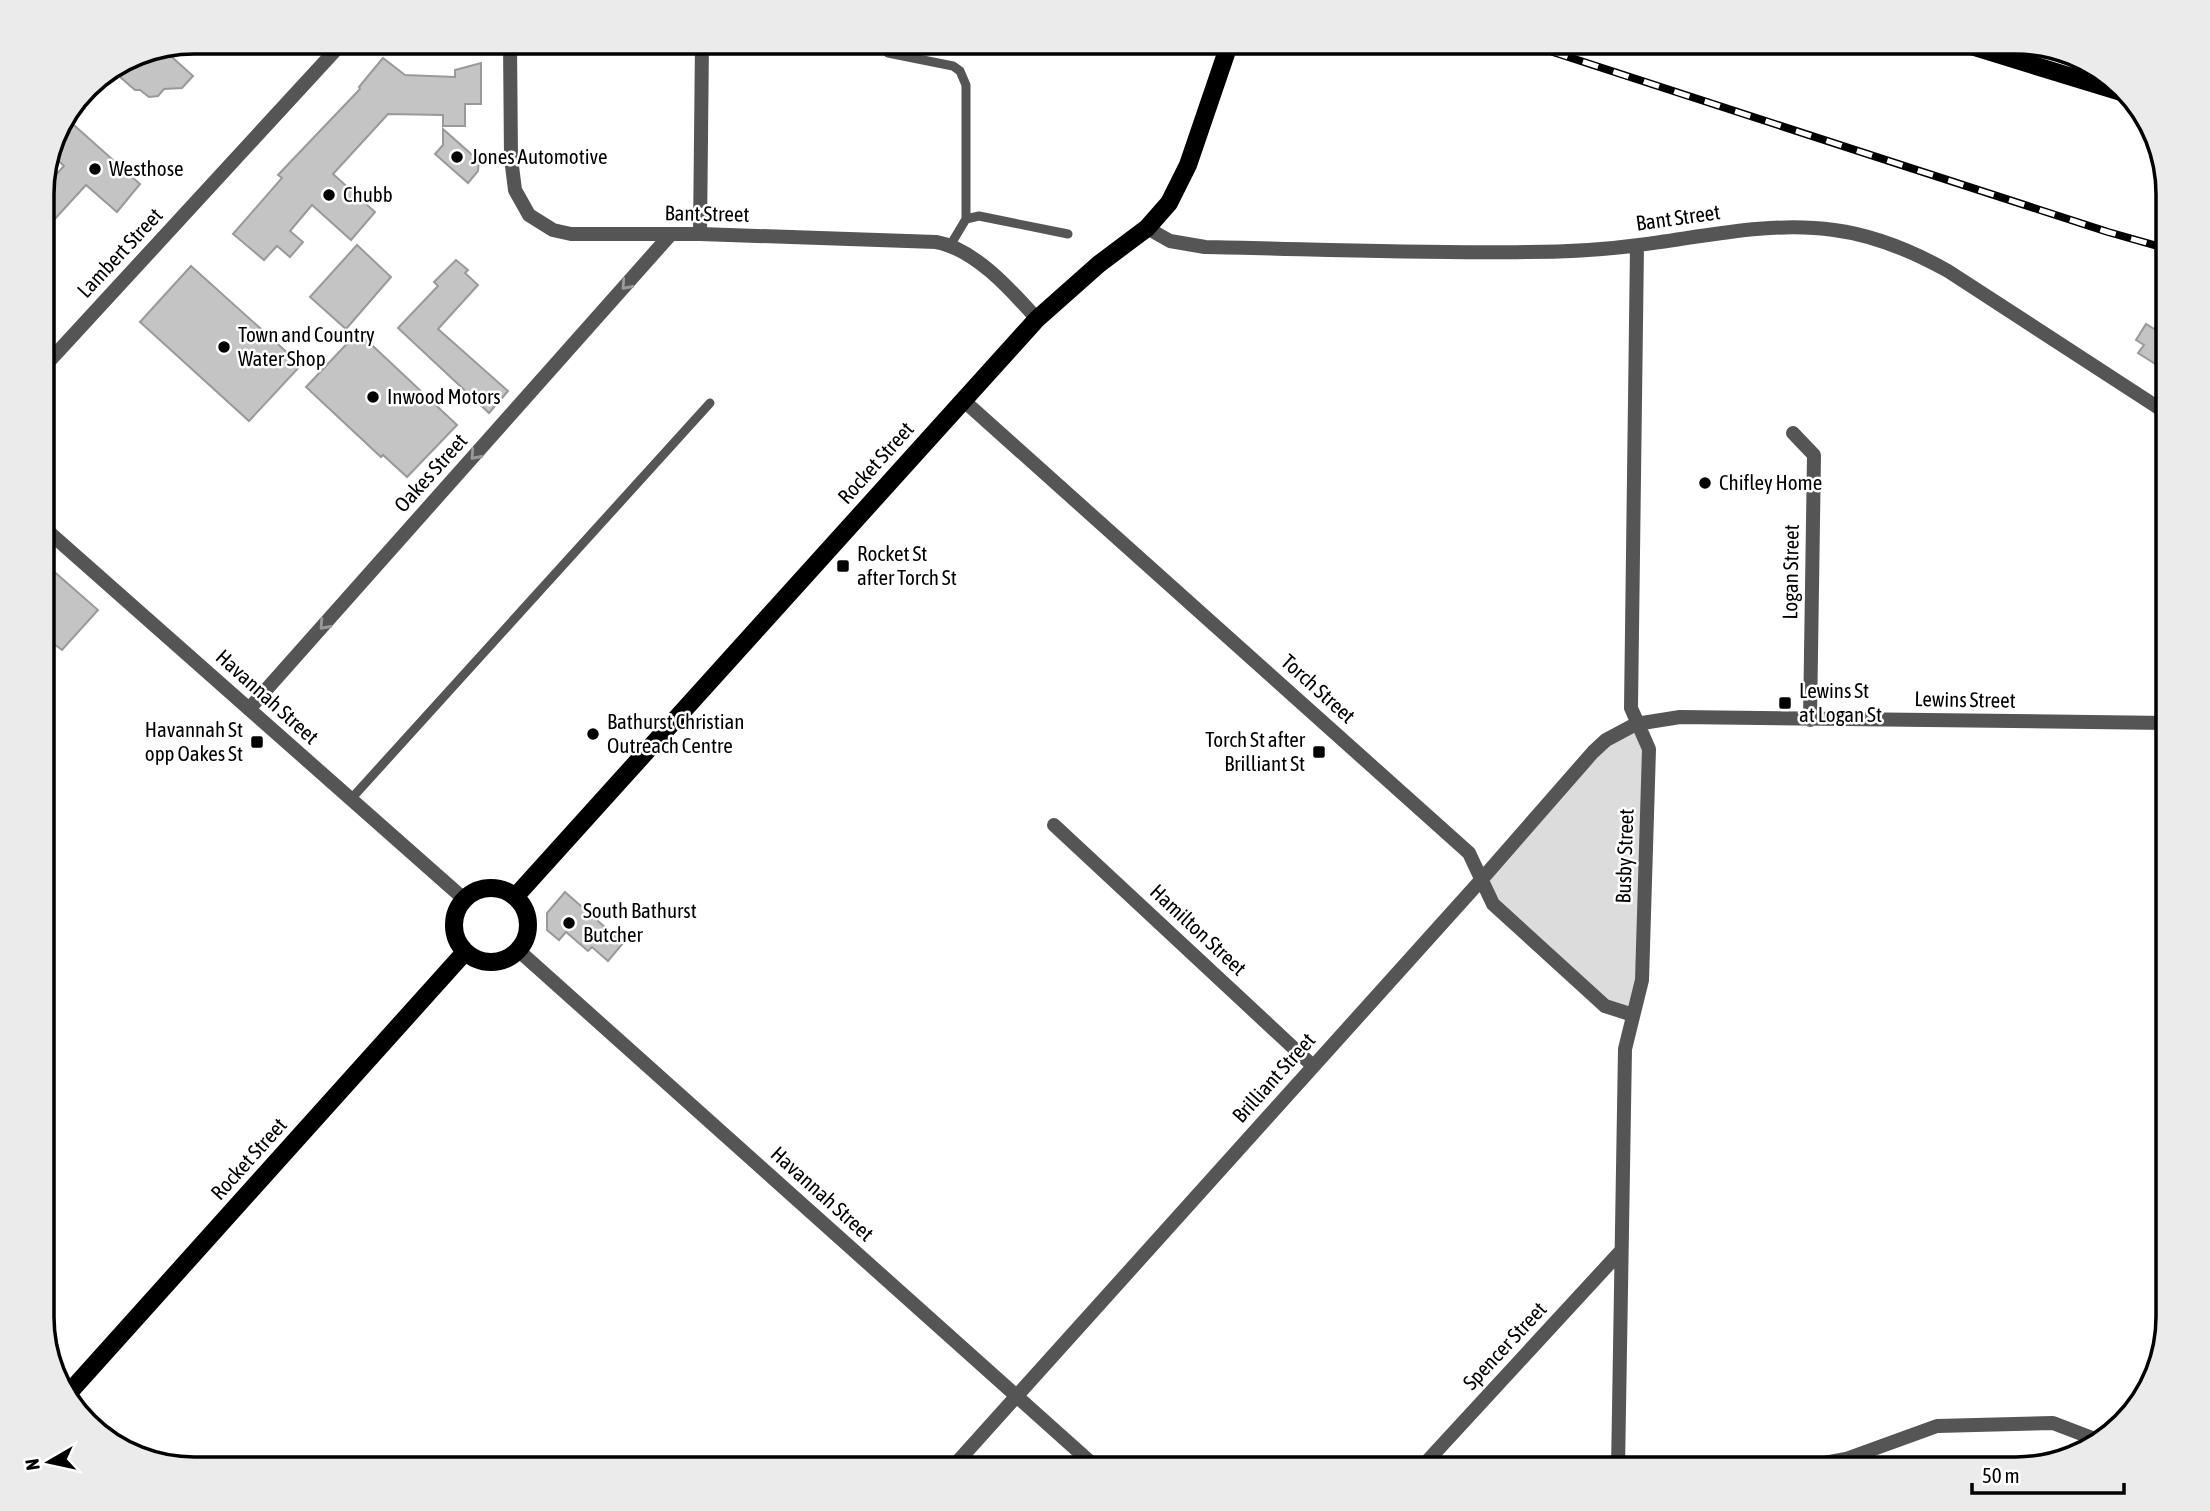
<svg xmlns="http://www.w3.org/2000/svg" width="2210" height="1511" viewBox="0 0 2210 1511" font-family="'Asap Condensed',sans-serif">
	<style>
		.green { fill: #dcdcdc }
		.building { fill: #c4c4c4; stroke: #999; stroke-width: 2 }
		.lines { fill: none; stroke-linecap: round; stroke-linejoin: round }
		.service { stroke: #555; stroke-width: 9 }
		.minor { stroke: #555; stroke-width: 14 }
		.tertiary { stroke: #555; stroke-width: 14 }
		.primary { stroke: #000; stroke-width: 18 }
		.rail-casing { stroke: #000; stroke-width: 8 }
		.rail { stroke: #fff; stroke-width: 5; stroke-dasharray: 16; stroke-linecap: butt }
		.oneway { stroke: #999 }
		.poi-dot { fill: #000; stroke: #fff; stroke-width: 2.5 }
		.labels { text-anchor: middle; stroke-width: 5; stroke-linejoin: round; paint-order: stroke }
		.poi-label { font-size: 21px; fill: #000; stroke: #fff; text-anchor: start }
		.street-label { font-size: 21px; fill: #000; stroke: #fff }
		.rim { fill: none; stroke: #000; stroke-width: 3.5 }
	</style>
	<rect width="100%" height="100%" fill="#fff"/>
	<path class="green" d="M1636,724l13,25 -16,266 -28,-9 -112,-102 -11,-25 111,-127z"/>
	<path class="building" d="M162,48l31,28 -11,12 -18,1 -6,7 -9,1 -9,-7h-5l-23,-20 25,-17z
		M383,58l22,17 50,2v-7l26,-7v41h-16v22h-22v-11l-55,-1 -55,60 42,38 -24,28 -39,-35 -22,26 13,11 -13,15 -13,-11 -13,14 -31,-26 49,-56 -4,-3 82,-86 -1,-2z
		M66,118l74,66 -23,28 -31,-27 -44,48v-43l22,-24 -14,-13 4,-17z
		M443,129l36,32 -1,10 -10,12 -33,-29 8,-9z
		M357,245l34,32 -45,52 -36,-32z
		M456,260l12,10 -3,3 13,12 -40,44 70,62 -19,22 -91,-85 40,-42 -4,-4z
		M191,266l110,99 -52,56 -109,-99z
		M2168,307v65l-30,-19 6,-8 -8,-5 10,-16 8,5z
		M358,332l99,93 -50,52 -24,-22 -2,2 -75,-70z
		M42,561l56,49 -36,40 -20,-15z
		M565,892l58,51 -15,18 -16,-14 -4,4 -22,-19 -7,8 -12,-10v-17z"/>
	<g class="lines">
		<path class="service" d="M888,53l65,13 7,5 6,14v134
			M951,244l15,-25 13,-3 89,18
			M351,799l359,-396"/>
		<path class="minor" d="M510,42l1,116 4,32 14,25 24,15 18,4h129l236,8c39,7 75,48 101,77
			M1147,228l23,13 35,6c107,2 216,7 323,5 37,0 75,-2 111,-7 64,-8 130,-24 195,-15 39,5 80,22 114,41l220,143
			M700,234l2,-192
			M42,369l301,-327
			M963,400l506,453 24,51 112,102 28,9
			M1793,433l21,22 -4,265
			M249,709l422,-475
			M1054,825l259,241
			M1618,1467l74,2
			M951,1469l531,-590 111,-127 13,-12 30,-16 44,-7 488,6
			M1420,1469l200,-217
			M1618,1469l7,-420 17,-69 7,-231 -18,-41 6,-462
			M1792,1469l54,-10 91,-33 116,-3 47,18"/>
		<path class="tertiary" d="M42,526l422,373
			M518,950l580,519"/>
		<path class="primary" d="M1958,42l166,51
			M454 925a37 37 0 1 1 74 0a37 37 0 1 1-74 0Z
			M515,897l522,-578 62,-55 48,-36 22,-25 19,-38 42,-123
			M66,1396l399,-444"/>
		<g class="rail-casing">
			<path id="rail" d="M1522,42l586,190 60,17"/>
		</g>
		<use href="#rail" class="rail"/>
	</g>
	<defs><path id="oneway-chevron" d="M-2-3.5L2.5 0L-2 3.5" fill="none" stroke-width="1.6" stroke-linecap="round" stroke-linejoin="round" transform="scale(1.75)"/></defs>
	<g class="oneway">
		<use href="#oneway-chevron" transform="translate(626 285) rotate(132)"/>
		<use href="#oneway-chevron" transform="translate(475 455) rotate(132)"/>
		<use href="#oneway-chevron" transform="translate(324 625) rotate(132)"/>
	</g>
	<g class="poi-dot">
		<circle cx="457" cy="157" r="7"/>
		<circle cx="95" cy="169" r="7"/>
		<circle cx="329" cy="195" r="7"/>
		<circle cx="224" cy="347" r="7"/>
		<circle cx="373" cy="397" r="7"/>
		<circle cx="1705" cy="483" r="7"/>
		<rect x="836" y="559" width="14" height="14" rx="3.5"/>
		<rect x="1778" y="696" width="14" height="14" rx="3.5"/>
		<circle cx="593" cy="734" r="7"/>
		<rect x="250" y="735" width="14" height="14" rx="3.5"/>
		<rect x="1312" y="745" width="14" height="14" rx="3.5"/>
		<circle cx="569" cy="923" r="7"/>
	</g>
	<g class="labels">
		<g class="poi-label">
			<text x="471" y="164">Jones Automotive</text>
			<text x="109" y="176">Westhose</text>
			<text x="343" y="202">Chubb</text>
			<text x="238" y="342">Town and Country<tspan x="238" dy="24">Water Shop</tspan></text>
			<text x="387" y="404">Inwood Motors</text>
			<text x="1719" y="490">Chifley Home</text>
			<text x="857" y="561">Rocket St<tspan x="857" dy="24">after Torch St</tspan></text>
			<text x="1799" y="698">Lewins St<tspan x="1799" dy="24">at Logan St</tspan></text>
			<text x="607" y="729">Bathurst Christian<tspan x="607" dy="24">Outreach Centre</tspan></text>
			<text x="243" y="737" text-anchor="end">Havannah St<tspan x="243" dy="24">opp Oakes St</tspan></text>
			<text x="1305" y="747" text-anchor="end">Torch St after<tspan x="1305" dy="24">Brilliant St</tspan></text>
			<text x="583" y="918">South Bathurst<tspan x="583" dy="24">Butcher</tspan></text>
		</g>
		<g class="street-label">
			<text transform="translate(707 214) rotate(1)" y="7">Bant Street</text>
			<text transform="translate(1678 218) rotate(-8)" y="7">Bant Street</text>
			<text transform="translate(120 253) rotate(-47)" y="7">Lambert Street</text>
			<text transform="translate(876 463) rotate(-48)" y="7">Rocket Street</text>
			<text transform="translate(431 473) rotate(-48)" y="7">Oakes Street</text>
			<text transform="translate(1791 572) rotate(-89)" y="7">Logan Street</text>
			<text transform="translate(1318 689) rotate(42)" y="7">Torch Street</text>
			<text transform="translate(267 697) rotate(42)" y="7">Havannah Street</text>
			<text transform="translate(1965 700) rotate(1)" y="7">Lewins Street</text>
			<text transform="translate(1625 856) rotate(-88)" y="7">Busby Street</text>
			<text transform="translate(1198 930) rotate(43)" y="7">Hamilton Street</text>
			<text transform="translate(1274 1078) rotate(-48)" y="7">Brilliant Street</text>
			<text transform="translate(249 1159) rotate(-48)" y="7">Rocket Street</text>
			<text transform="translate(822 1194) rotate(42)" y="7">Havannah Street</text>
			<text transform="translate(1505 1346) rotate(-47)" y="7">Spencer Street</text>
		</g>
	</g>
	<path d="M0 0H2210V1511H0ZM194 54H2016A140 140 0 0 1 2156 194V1317A140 140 0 0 1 2016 1457H194A140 140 0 0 1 54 1317V194A140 140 0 0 1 194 54Z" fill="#ebebeb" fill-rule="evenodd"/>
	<path class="rim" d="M194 54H2016A140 140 0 0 1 2156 194V1317A140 140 0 0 1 2016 1457H194A140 140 0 0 1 54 1317V194A140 140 0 0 1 194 54Z"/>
	<g transform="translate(49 1462) rotate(261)" stroke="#ffffff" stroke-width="5" paint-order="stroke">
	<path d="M0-5L12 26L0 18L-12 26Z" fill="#000000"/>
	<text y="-10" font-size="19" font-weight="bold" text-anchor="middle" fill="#000000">N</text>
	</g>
	<path d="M1972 1483v10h152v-10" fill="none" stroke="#000000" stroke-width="3.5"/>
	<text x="1982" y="1483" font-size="21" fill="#000000" stroke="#ffffff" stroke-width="5" paint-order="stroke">50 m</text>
</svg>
